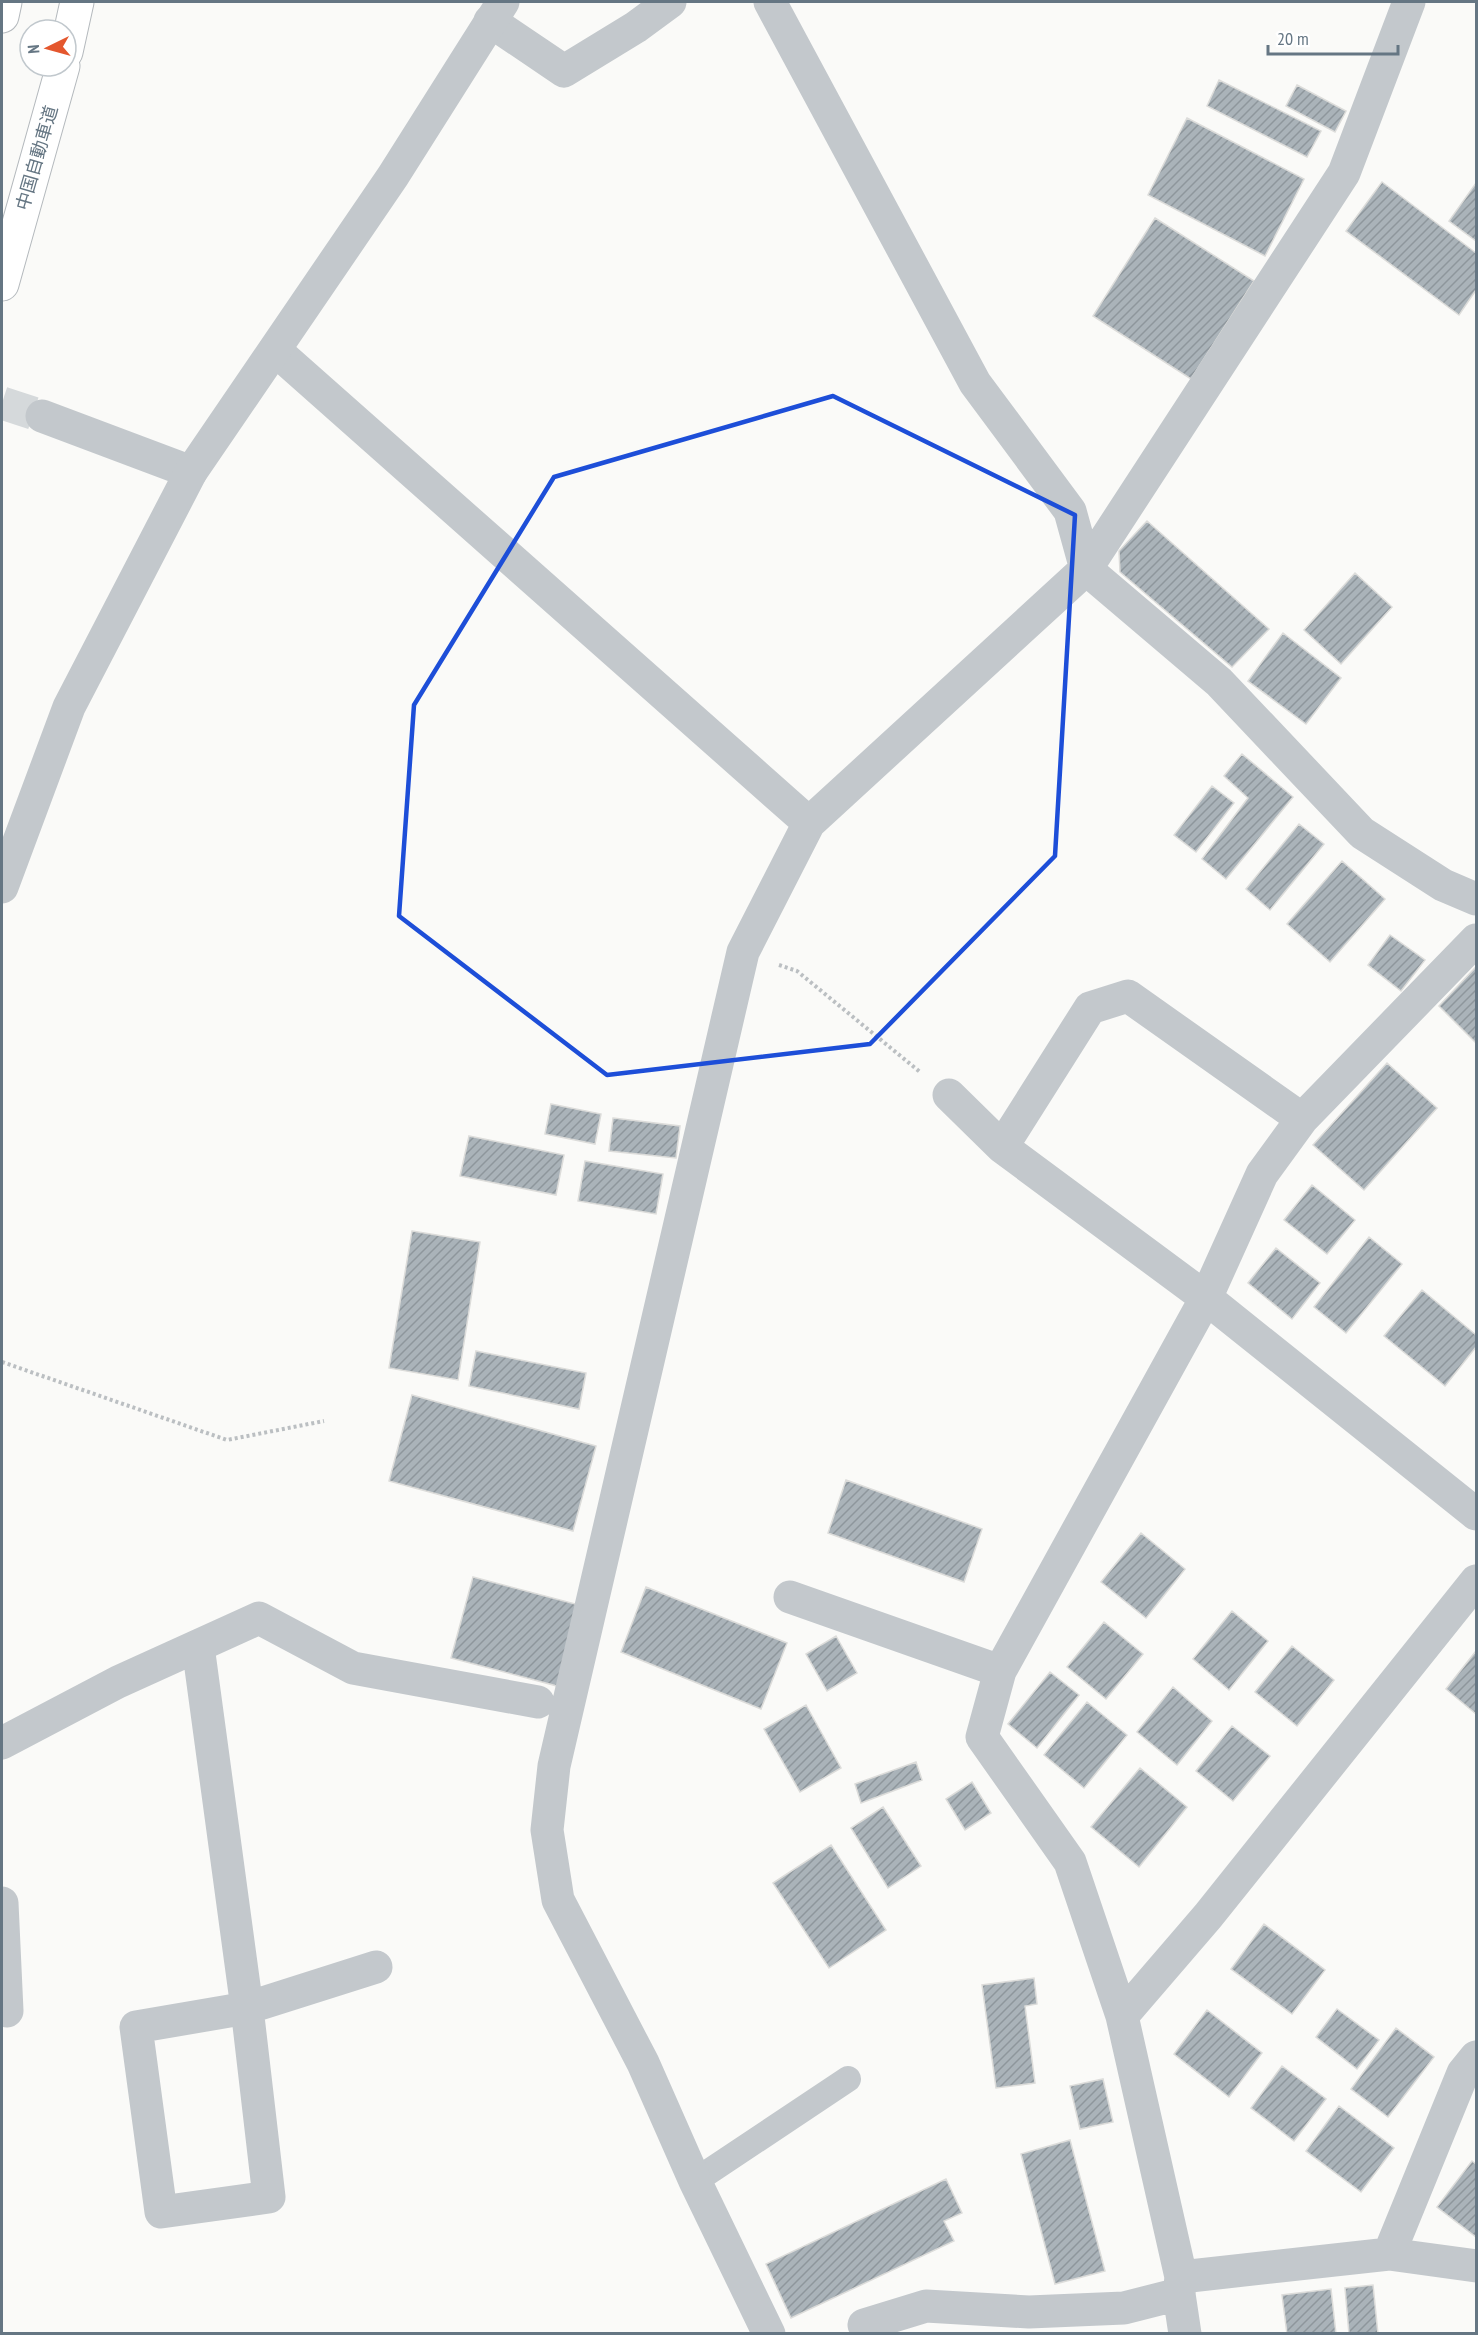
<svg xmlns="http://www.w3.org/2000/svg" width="1478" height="2335" viewBox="0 0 1478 2335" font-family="'PT Sans Narrow','Noto Sans JP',sans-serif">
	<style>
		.building { fill: url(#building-hatch); stroke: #dcdcda; stroke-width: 1.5 }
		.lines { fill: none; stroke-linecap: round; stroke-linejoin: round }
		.minor-tunnel { stroke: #d5d9db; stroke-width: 33; stroke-dasharray: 33 16; stroke-linecap: butt }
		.motorway-casing { stroke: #b4b9bd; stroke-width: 35 }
		.path { stroke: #bbbfc2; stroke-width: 4; stroke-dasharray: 3 3; stroke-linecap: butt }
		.service { stroke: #c3c8cc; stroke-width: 26 }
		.minor { stroke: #c3c8cc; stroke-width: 33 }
		.tertiary { stroke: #c3c8cc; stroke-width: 33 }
		.motorway { stroke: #fff; stroke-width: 33 }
		.marked { fill: none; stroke: #1d4ed8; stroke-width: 4.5; stroke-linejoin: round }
		.labels { text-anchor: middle; stroke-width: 6; stroke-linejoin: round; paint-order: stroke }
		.street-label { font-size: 18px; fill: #657683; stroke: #fff }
	</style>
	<defs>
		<pattern id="building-hatch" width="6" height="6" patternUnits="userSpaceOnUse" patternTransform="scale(1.5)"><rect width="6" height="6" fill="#aab3b9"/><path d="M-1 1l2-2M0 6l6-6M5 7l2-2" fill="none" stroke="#8e969c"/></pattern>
	</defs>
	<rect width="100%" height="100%" fill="#fafaf8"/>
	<path class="building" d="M1219,80l102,51 -14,26 -100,-51z
		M1297,85l49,26 -11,21 -49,-26z
		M1187,118l117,61 -39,77 -117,-61z
		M1382,182l94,71v37l-17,25 -113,-84z
		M1476,183v58l-27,-20z
		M1155,218l99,63 -63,98 -98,-63z
		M1147,521l122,108 -37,38 -112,-95 -1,-21z
		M1355,573l37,34 -51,57 -37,-34z
		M1283,633l58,45 -35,46 -58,-43z
		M1242,754l51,43 -67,82 -24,-20 46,-61 -24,-22z
		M1212,786l22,17 -38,49 -22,-17z
		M1299,824l25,20 -54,66 -24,-21z
		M1342,861l43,38 -55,63 -43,-38z
		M1390,935l35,25 -24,31 -33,-26z
		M1476,967v76l-37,-37z
		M1387,1063l50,45 -73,82 -51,-45z
		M551,1104l50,10 -6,30 -50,-10z
		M613,1118l67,8 -4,32 -67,-7z
		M469,1136l95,19 -8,40 -96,-19z
		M585,1161l78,13 -7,40 -78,-13z
		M1312,1185l43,35 -28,34 -43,-34z
		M412,1231l68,11 -22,138 -69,-12z
		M1369,1237l33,27 -56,69 -32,-26z
		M1276,1248l44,35 -28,36 -44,-36z
		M1422,1290l54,45v12l-31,39 -61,-50z
		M476,1351l110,22 -7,36 -110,-23z
		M412,1395l184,51 -23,85 -184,-50z
		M846,1480l136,49 -18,53 -136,-49z
		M1141,1533l44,36 -39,49 -45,-36z
		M473,1577l106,28 -22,81 -106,-28z
		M646,1587l141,56 -26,66 -140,-57z
		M1232,1611l36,30 -39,49 -36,-31z
		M1104,1622l39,32 -37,45 -39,-32z
		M836,1636l21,37 -30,18 -21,-37z
		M1292,1646l42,34 -37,46 -42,-34z
		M1476,1651v63l-30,-25z
		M1050,1672l29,23 -42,53 -29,-24z
		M1173,1687l39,34 -35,44 -40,-33z
		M1087,1702l40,33 -43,53 -40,-33z
		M806,1705l35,63 -41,24 -36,-63z
		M1232,1726l38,30 -37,45 -37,-30z
		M916,1762l6,18 -61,23 -6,-19z
		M1140,1768l47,39 -48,60 -48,-40z
		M972,1782l19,31 -26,17 -19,-31z
		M883,1807l38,59 -33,22 -37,-60z
		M831,1845l55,85 -57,38 -56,-85z
		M1264,1924l61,46 -33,44 -61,-45z
		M1034,1978l3,26 -12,2 10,77 -39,5 -14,-103z
		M1337,2009l42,31 -22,29 -41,-32z
		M1207,2010l55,43 -33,44 -55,-43z
		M1396,2028l38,29 -46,60 -37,-28z
		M1282,2066l44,33 -32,42 -43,-33z
		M1103,2079l10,43 -33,7 -10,-43z
		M1339,2106l55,42 -33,44 -55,-41z
		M1070,2140l35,131 -50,13 -34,-130z
		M1472,2161l4,3v73l-39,-30z
		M946,2179l16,34 -18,8 10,20 -163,77 -25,-54z
		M1373,2285l5,49h-29l-4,-46z
		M1331,2289l5,45h-49l-5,-39z"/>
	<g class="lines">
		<path class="minor-tunnel" d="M2,403l40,13"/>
		<g class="motorway-casing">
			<path id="motorway" d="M2,16l3,-14
				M66,52l11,-50
				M2,284l61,-218"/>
		</g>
		<path class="path" d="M779,965l18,6 123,101
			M2,1362l225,78 97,-19"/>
		<path class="service" d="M695,2181l153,-102"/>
		<path class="minor" d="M770,2l205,381 95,128 16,58 133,113 143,151 81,52 33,14
			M490,21l74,50 72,-44 34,-25
			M275,350l534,473
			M42,416l149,56
			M949,1095l53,52 204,151 270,216
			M1002,1147l88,-139 38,-12 174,123
			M790,1597l210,74
			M198,1646l49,362 22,189 -108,15 -25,-185 111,-19 129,-41
			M2,1743l116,-61 141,-64 94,50 185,34
			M2,1903l5,108
			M1122,2016l86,-100 268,-335
			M1389,2254l74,-181 13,-16
			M1181,2277l208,-23 87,12
			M864,2325l62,-19 103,6 95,-4 55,-14
			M769,2334l-74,-153 -52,-118 -85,-163 -11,-70 7,-64 189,-814 66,-129 277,-254 258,-396 65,-171
			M1185,2334l-6,-40 2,-17 -59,-261 -52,-154 -88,-125 18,-66 206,-373 56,-124 40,-55 174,-179"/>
		<path class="tertiary" d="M2,887l67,-180 122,-235 202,-296 110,-174"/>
		<use href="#motorway" class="motorway"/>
	</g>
	<path class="marked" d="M833,396l242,119 -20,341 -185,188 -263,31 -208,-159 15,-211 140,-228z"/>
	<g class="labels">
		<g class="street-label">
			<text transform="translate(37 158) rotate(-74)" y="6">中国自動車道</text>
		</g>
	</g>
	<rect width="1478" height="2335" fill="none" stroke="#657683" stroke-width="6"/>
	<g transform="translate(48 48) rotate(265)"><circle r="28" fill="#ffffff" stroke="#c1c8cd" stroke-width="1.5"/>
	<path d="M0-4.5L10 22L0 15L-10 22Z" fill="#e4572e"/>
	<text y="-9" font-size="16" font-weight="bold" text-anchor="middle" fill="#657683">N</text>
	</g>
	<path d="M1268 45v9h130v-9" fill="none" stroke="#657683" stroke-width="3"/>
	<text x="1277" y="45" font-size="18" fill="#657683" stroke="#ffffff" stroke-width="4.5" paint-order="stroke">20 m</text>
</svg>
